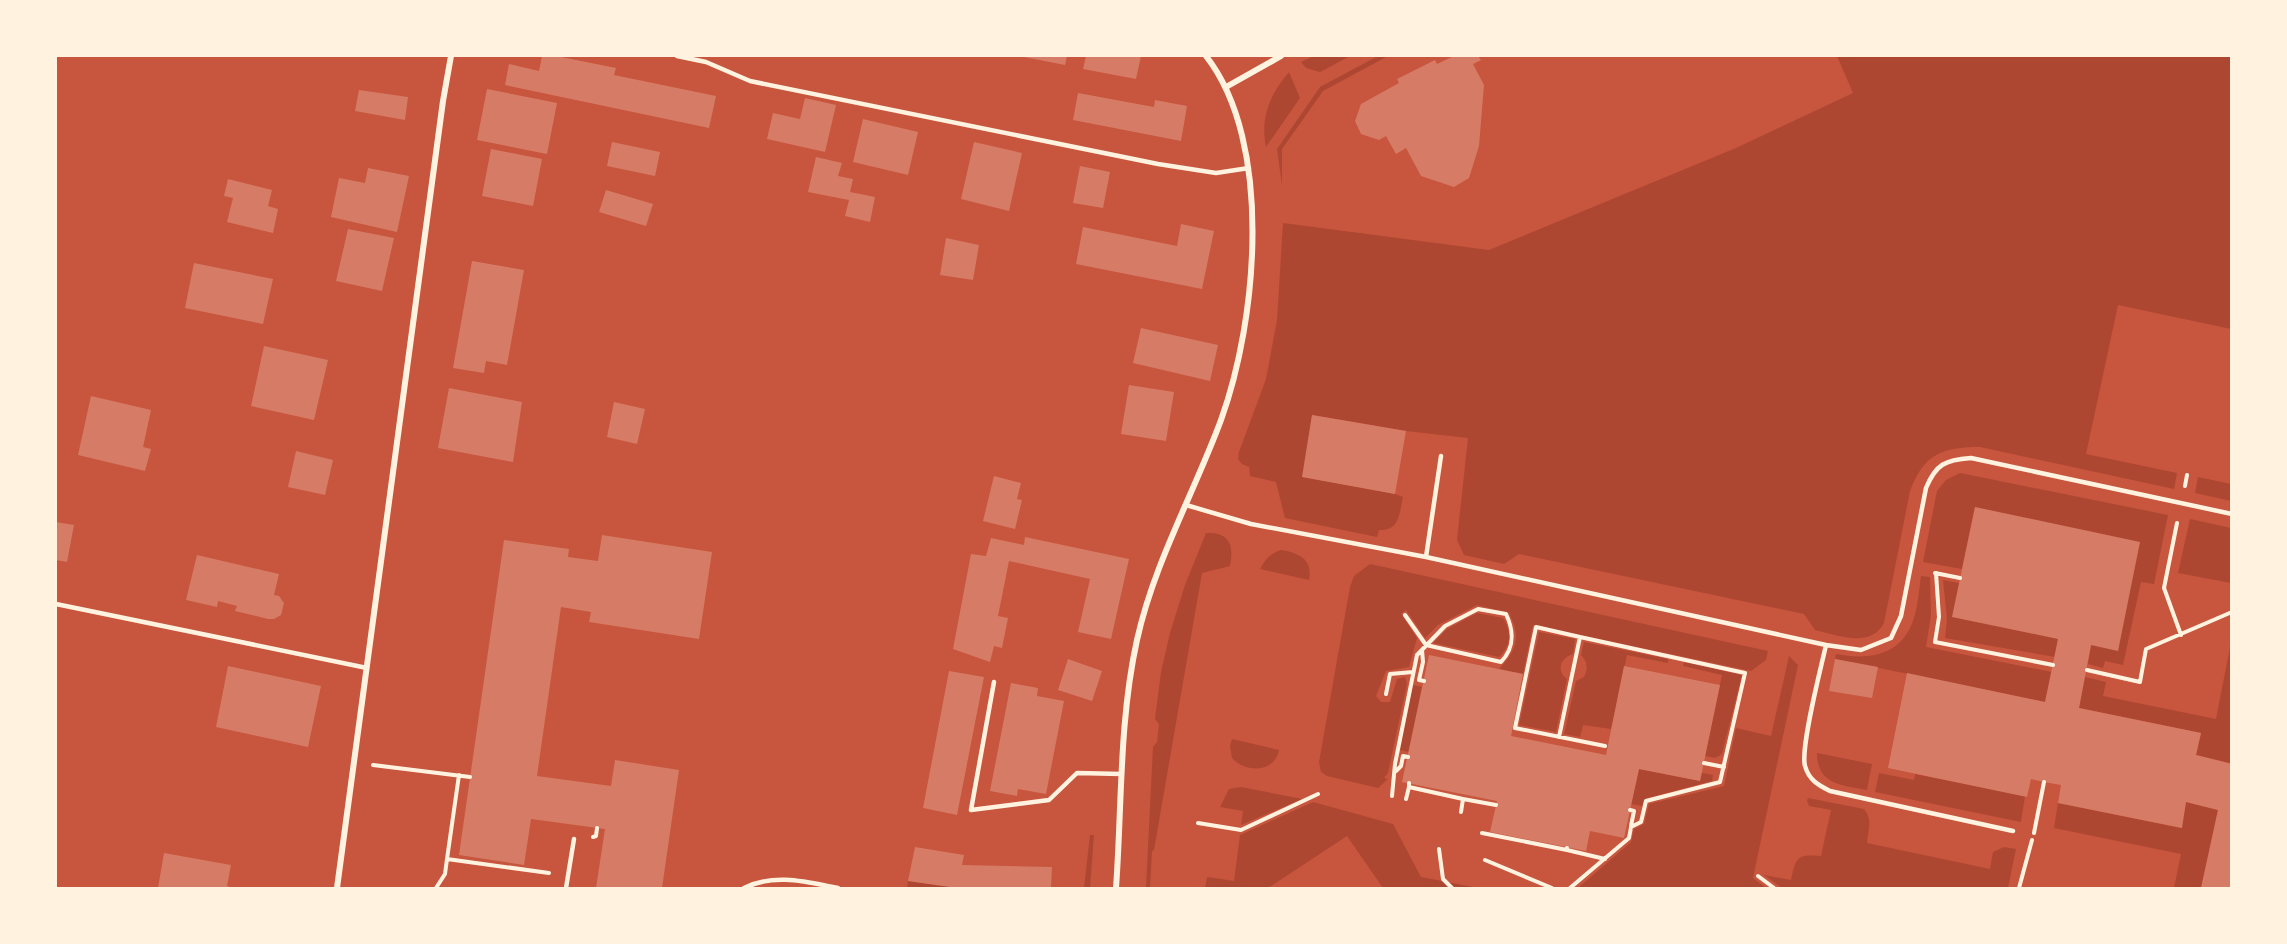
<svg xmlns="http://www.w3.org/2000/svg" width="2287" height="944" viewBox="0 0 2287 944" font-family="'Noto Serif',serif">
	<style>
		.green { fill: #ae4732 }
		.building { fill: #d67c66 }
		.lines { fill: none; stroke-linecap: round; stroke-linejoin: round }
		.path { stroke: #fff3e0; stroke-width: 4 }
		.service { stroke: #fff3e0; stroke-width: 4.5 }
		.minor { stroke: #fff3e0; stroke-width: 6 }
	</style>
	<rect width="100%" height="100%" fill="#c8553d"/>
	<path class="green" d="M1314,56h36l-30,16 -14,-4 -5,-6z
		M1378,56h10l-65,35 -41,58v36l-5,-36 43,-62z
		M1837,56h394v273l-113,-24 -32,149 91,19 -3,16 -194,-42c-38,0 -56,7 -70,44l-26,132c-14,26 -47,12 -69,7l-11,-16 -285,-60 -15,10 -40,-9 -7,-15 11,-102 -62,-7 -94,-16 -9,62 92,17 8,3c-4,17 -3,34 -24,33l-2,7 -92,-19 -9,-36 -26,-6 -1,-9 -7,-3 -4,-5 1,-7 27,-73 11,-59 6,-97 206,27 247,-102 117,-55z
		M1289,72l11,26 -34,49c-6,-29 4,-53 23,-75z
		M1960,473l208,42 -14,69 -13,-2 -18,83 -18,-4 -2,7 -15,-4 3,-19 -116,-138 -13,62 -39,-7 14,-71 9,-11z
		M2198,477l33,7v17l-36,-8z
		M2190,519l41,9v55l-53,-10z
		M1206,533c24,-1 28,12 24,33l-28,7 -48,277 -2,1 -2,37h-4l7,-141 4,-5 2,-18 -4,-5 6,-47 9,-39 15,-48z
		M1281,550c18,3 32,9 28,30l-49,-11c5,-10 11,-16 21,-19z
		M1370,564l398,87 -2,9 -15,11 -218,-46 -10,49 -24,-5c18,-19 22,-32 10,-56l-32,-8 -39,20 -13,13 -19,-28 -5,4 16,24 -8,29 -23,4 -10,25 5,6h9l7,-23 8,-2 2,7 -19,89 -4,5 4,1 -10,9 -51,-12 -6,-4 -2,-10 31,-175 4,-11z
		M1921,576l9,1 1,38 -5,32 126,25 -7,30 -210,-43 1,-5c31,6 64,3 77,-33 5,-14 6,-31 8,-45z
		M1943,580l16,3 99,56 -3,18 -110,-19 2,-19z
		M1477,613l26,5c9,14 8,28 -4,39l-66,-14 14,-14z
		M1539,632l36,7 -2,15c-13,4 -17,17 -6,25l-11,53 -37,-7z
		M1584,642l84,17v4l-41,-8 -16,74 -28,-4 -3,12 -16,-3 12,-53 8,-4c4,-8 4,-15 -3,-22z
		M2231,642l-1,121 -34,-8 5,-22 -122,-25 6,-31 21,5 -3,14 113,23z
		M1789,656l9,9 -45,213 13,10h-188l53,-46 3,-13 10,-5 5,-20 75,-18 12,-58 35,8z
		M1684,662l58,13 -20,79 -7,4 -10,-2 17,-81 -39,-9z
		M1413,685l9,2 -13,65 -9,-2z
		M1232,739l47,11c-4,23 -34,23 -47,8l-2,-12z
		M1817,753l55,11 -5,26c-25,-5 -50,-5 -50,-37z
		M1639,769l61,12 2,-8 11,2 -1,6 -68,18 -2,7 -11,-2z
		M1879,773l35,7 1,-6 110,22 -4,26 -146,-30z
		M1241,787l61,12 -61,26 2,-14 -23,-4 9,-18z
		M1808,798l56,11c9,11 4,21 3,34l123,26 3,-17 11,-5 12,2 -8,39h-226l-18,-13 27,5c5,-23 6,-26 30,-24l10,-46 -22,-4 -2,-5z
		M1313,802l80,22 28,53 57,11h-95l-36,-52 -79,52h-63l2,-11 27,4 6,-46z
		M2186,802l32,8 -17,78h-27l7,-34 -127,-26 4,-25 123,25z
		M1090,835h4l-4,53h-6z
		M908,881l50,7h-51z"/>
	<path class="building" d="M542,56h14l60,12 -2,7 102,21 -7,32 -204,-43 4,-21 30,7z
		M1086,56h55l-5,23 -53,-10z
		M1454,56h24l3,4 -8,4 11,21 -5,61 -10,32 -15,9 -33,-11 -15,-28 -10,6 -10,-18 -7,4 -18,-6 -6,-13 6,-17 38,-21 -2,-4 38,-19 2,4z
		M1024,57v-1h43l-2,9z
		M487,89l70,14 -10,51 -70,-14z
		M359,90l49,7 -3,23 -50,-9z
		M1078,93l76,14 1,-7 32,6 -6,35 -108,-21z
		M805,98l31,7 -11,47 -58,-13 6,-26 27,6z
		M863,119l55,13 -10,43 -55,-13z
		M612,142l48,10 -5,24 -48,-10z
		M974,142l48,11 -13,58 -48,-12z
		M491,149l51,10 -9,47 -51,-10z
		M816,157l26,6 -4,13 15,3 -3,13 25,5 -5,25 -25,-6 4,-16 -41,-8z
		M1080,166l30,6 -7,36 -30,-5z
		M368,168l41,8 -12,56 -66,-15 8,-39 26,5z
		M228,179l44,11 -4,16 10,3 -5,24 -46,-11 6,-24 -9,-2z
		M606,190l47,14 -7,22 -47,-14z
		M1181,224l33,7 -12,58 -126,-25 7,-37 94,19z
		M348,229l46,9 -12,53 -46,-10z
		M946,238l33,7 -6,35 -33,-5z
		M472,261l52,9 -17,95 -21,-4 -2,12 -31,-5z
		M194,263l79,16 -10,45 -78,-16z
		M1141,328l77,17 -8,36 -77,-18z
		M264,346l64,14 -14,60 -63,-14z
		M1129,385l45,7 -8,49 -45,-7z
		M449,388l73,14 -9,60 -75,-14z
		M91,396l60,14 -8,37 8,2 -6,22 -67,-16z
		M614,402l31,7 -8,35 -30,-7z
		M1312,415l94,16 -11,63 -93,-17z
		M296,451l37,9 -8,35 -37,-8z
		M994,476l27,7 -4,16 5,1 -7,29 -32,-8z
		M1975,507l165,35 -22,109 -27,-6 -12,63 122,25 -5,22 36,9v124h-31l17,-78 -32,-8 -4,26 -124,-25 3,-18 -17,-3 -13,-3 -4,18 -139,-29 19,-95 138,29 13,-63 -106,-22z
		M56,522l18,3 -7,37 -11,-2z
		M602,535l110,17 -13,87 -110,-17 2,-10 -30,-5 -24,169 74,10 4,-26 64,10 -17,118h-66l9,-59 -74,-10 -7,46 -65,-10 45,-315 65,9 -1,8 30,4z
		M1025,537l104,22 -18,80 -33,-7 12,-53 -81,-18 -11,55 10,2 -6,30 -8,-2 -4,16 -37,-13 18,-95 15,2 5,-18 33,7z
		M197,555l82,19 -5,21 5,1 5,7 -3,12 -7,4h-6l-33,-8 2,-5 -19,-5 -1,6 -31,-7z
		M1429,655l94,19 -12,62 95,19 18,-89 96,19 -20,96 -61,-12 -15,69 -34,-7 -4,20 -96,-19 7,-31 -95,-19z
		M1068,659l34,12 -10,30 -34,-11z
		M1835,659l43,8 -6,31 -43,-7z
		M228,666l93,20 -13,61 -92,-20z
		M949,671l35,6 -27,138 -34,-7z
		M1011,683l27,5 -1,8 27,5 -18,93 -28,-5 -1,7 -27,-5z
		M915,847l49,8 -2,10 90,2 -1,21h-94l-49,-7z
		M164,853l67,12 -4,21 7,2h-76z"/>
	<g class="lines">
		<path class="path" d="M2185,486l2,-11
			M2177,523l-13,65 17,47
			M1935,573l25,5
			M1936,573l3,44 -4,25 118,23
			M1422,650l1,12 -4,18 5,1
			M2087,670l53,12 6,-33 86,-37
			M1386,694l4,-20 23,-2
			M1559,737l21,-100 -44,-10 -21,101 90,18
			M1704,763l20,4
			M373,765l97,12
			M1396,771l5,-5 2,-10 5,1
			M459,775l-12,84 102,14
			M1409,783v4l54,12 -2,13
			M1392,796l3,-32 22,-109 28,-29 33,-17 28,5c8,17 9,33 -5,48l-75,-17 -21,-30
			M1406,799l3,-12
			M1463,799l33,6
			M1630,810l4,1 -3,15
			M1198,823l43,7 77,-36
			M1482,833l85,17v-2
			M2034,833l10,-51
			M593,837l3,-1 1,-8
			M1439,849l4,30 9,9
			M1567,850l38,9
			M1485,860l67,28
			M1758,876l16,12
			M436,888l9,-14 2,-15
			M1570,888l59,-50 2,-11 10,-5 5,-21 74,-19 25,-109 -165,-36
			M2019,888l13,-48"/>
		<path class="service" d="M677,56l29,6 44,19 408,83 58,9 33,-5
			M1186,505l65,19 175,33 400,88c-5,23 -26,103 -21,121 4,14 13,19 25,25l183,40
			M1426,557l15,-101
			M56,604l311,64
			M1826,645l35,5 30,-12 10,-22 25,-128c10,-24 19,-28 45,-30l261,56
			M994,682l-23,128 78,-10 28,-27 45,1
			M566,888l8,-49
			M744,888c30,-15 63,-6 94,0"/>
		<path class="minor" d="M1226,87l55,-31
			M337,888l106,-787 8,-45
			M1116,888c6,-82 3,-167 21,-248 17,-77 57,-147 84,-220 36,-99 53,-277 -15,-364"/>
	</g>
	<rect width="2287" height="944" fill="none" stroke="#fff3e0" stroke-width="114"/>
</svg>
